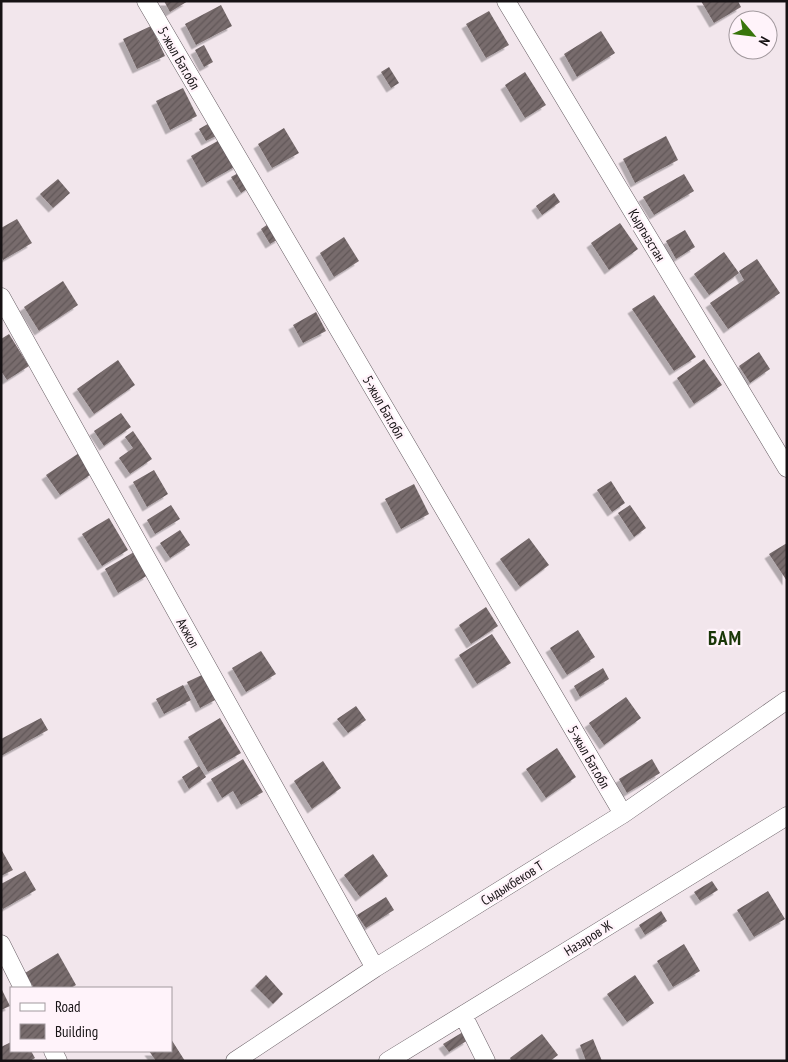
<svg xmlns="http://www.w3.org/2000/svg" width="788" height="1062" viewBox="0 0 788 1062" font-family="'PT Sans Narrow',sans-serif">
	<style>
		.building { fill: url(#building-hatch); filter: url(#shadow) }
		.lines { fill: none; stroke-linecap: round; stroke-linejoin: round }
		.street-casing { stroke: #675d63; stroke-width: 19 }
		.street { stroke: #fff; stroke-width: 18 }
		.labels { text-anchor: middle; stroke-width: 4.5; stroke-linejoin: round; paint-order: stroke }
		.street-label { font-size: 14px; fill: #161214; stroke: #fff3fa }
		.district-label { font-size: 19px; font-weight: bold; letter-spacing: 1px; fill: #193607; stroke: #fff3fa }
	</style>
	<defs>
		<pattern id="building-hatch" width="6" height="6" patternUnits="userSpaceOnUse" patternTransform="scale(1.25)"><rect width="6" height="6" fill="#786c6d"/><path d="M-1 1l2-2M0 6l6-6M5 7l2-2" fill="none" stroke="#615758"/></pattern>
		<filter id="shadow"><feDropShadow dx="-4.5" dy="4.5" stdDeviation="0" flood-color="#0004"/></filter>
	</defs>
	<rect width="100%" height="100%" fill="#f2e6ec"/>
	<path class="building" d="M164,1h24l-18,11z
		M701,1h37l3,6 -27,16z
		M221,5l11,21 -36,19 -11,-21z
		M489,11l20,34 -23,13 -20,-34z
		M151,26l14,30 -28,13 -14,-30z
		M601,31l14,22 -38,24 -13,-23z
		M204,45l9,17 -9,5 -9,-17z
		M389,67l10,16 -8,5 -10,-16z
		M525,72l21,33 -21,13 -20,-33z
		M183,88l14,28 -27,14 -14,-29z
		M213,121l7,13 -14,7 -7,-12z
		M284,128l15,25 -27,15 -14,-24z
		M666,136l12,24 -43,23 -12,-24z
		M223,138l15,27 -32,18 -15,-27z
		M242,171l9,15 -10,7 -10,-16z
		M684,174l10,17 -40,24 -11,-18z
		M58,179l12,14 -17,15 -13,-14z
		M554,193l6,9 -18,13 -6,-9z
		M17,219l15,24 -29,17 -2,-4v-28z
		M271,222l9,16 -10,6 -9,-15z
		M620,223l18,26 -29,21 -18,-27z
		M685,230l10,17 -19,12 -10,-18z
		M344,237l15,24 -25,16 -14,-24z
		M724,252l15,21 -30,22 -15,-21z
		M757,259l23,34 -52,36 -18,-26 34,-23 -5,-9z
		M63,281l15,24 -39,26 -15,-24z
		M654,295l42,62 -22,14 -42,-62z
		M316,312l10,19 -23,12 -10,-18z
		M9,334l20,32 -22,14 -6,-9v-32z
		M759,352l11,17 -20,14 -11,-17z
		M704,359l18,26 -28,19 -17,-26z
		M118,360l17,25 -41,29 -17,-25z
		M121,413l10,14 -27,19 -10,-15z
		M133,431l19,28 -22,15 -11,-16 14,-10 -8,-11z
		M79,453l14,20 -33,22 -14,-20z
		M154,470l14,24 -21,13 -14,-25z
		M611,481l14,22 -13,9 -15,-22z
		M414,484l15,30 -28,15 -16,-30z
		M171,505l9,14 -25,15 -8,-14z
		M630,505l16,23 -12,9 -16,-24z
		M109,518l19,32 -26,16 -20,-32z
		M180,530l10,15 -20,13 -10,-15z
		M529,538l20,27 -29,22 -20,-28z
		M787,543v38l-18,-27z
		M134,552l14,23 -30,18 -13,-24z
		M486,607l12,19 -27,18 -12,-19z
		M578,630l17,27 -28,18 -17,-27z
		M492,634l19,29 -34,21 -18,-29z
		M261,651l15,23 -30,18 -14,-24z
		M603,668l6,11 -29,18 -6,-11z
		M204,674l13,25 -17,9 -13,-26z
		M183,685l8,15 -27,14 -8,-15z
		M626,697l15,21 -37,27 -15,-22z
		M356,706l10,14 -18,13 -11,-14z
		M41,718l7,12 -47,26v-17z
		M220,718l21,35 -33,19 -20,-35z
		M557,748l19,29 -30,21 -20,-29z
		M243,759l20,33 -22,13 -8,-14 -11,7 -11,-19z
		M652,759l8,14 -33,20 -8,-14z
		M323,761l18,27 -29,21 -18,-28z
		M199,766l7,11 -17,12 -7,-12z
		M1,849l12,21 -12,6z
		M373,854l15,22 -28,21 -16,-22z
		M25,871l11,19 -33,19 -2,-3v-22z
		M712,881l6,9 -18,11 -6,-9z
		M768,891l17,28 -31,18 -17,-27z
		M386,897l8,13 -28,18 -9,-13z
		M661,911l6,10 -22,14 -6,-10z
		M684,944l16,27 -27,16 -16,-26z
		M58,953l18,32 -5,3h-37l-9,-15z
		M266,975l17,19 -10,10 -18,-18z
		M635,975l19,28 -27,19 -20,-28z
		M1,988l9,18 -9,4z
		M463,1032l5,8 -19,12 -6,-8z
		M542,1034l16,21 -8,6h-38l-2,-3z
		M171,1039l14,22h-29l-7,-10h22z
		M593,1039l9,22h-16l-6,-16z
		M11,1042v9h20l4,7 -5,3h-29v-14z"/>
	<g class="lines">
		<g class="street-casing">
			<path id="street" d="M146,1l477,813
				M506,1l281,467
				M1,297l374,671
				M1,944l22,44
				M463,1015l23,46
				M53,1051l5,10
				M235,1061l140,-93 248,-154 164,-114
				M388,1061l399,-245"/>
		</g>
		<use href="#street" class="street"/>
	</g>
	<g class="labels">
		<g class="street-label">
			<text transform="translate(179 58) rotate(60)" y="5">5-жыл Бат.обл</text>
			<text transform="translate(647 235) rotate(59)" y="5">Кыргызстан</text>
			<text transform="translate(384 407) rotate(60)" y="5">5-жыл Бат.обл</text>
			<text transform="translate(188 633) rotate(61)" y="5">Акжол</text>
			<text transform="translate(589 757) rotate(60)" y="5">5-жыл Бат.обл</text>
			<text transform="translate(512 883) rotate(-32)" y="5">Сыдыкбеков Т</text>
			<text transform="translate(588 938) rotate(-32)" y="5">Назаров Ж</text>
		</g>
		<g class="district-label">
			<text x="725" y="645">БАМ</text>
		</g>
	</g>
	<rect width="788" height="1062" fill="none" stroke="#161214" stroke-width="5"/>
	<rect x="10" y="987" width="162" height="65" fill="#fff3fa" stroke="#a2999e"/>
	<rect x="20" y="1003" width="25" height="8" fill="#ffffff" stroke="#a2999e"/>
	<text x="55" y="1012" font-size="15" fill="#161214">Road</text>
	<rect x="20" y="1024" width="25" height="15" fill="url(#building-hatch)" stroke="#a2999e"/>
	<text x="55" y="1037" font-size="15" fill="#161214">Building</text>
	<g transform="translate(753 35) rotate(118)"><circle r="24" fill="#fff3fa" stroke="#a2999e"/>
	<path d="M0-4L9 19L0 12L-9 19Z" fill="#38750b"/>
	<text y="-8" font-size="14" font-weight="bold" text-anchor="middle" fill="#161214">N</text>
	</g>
</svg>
